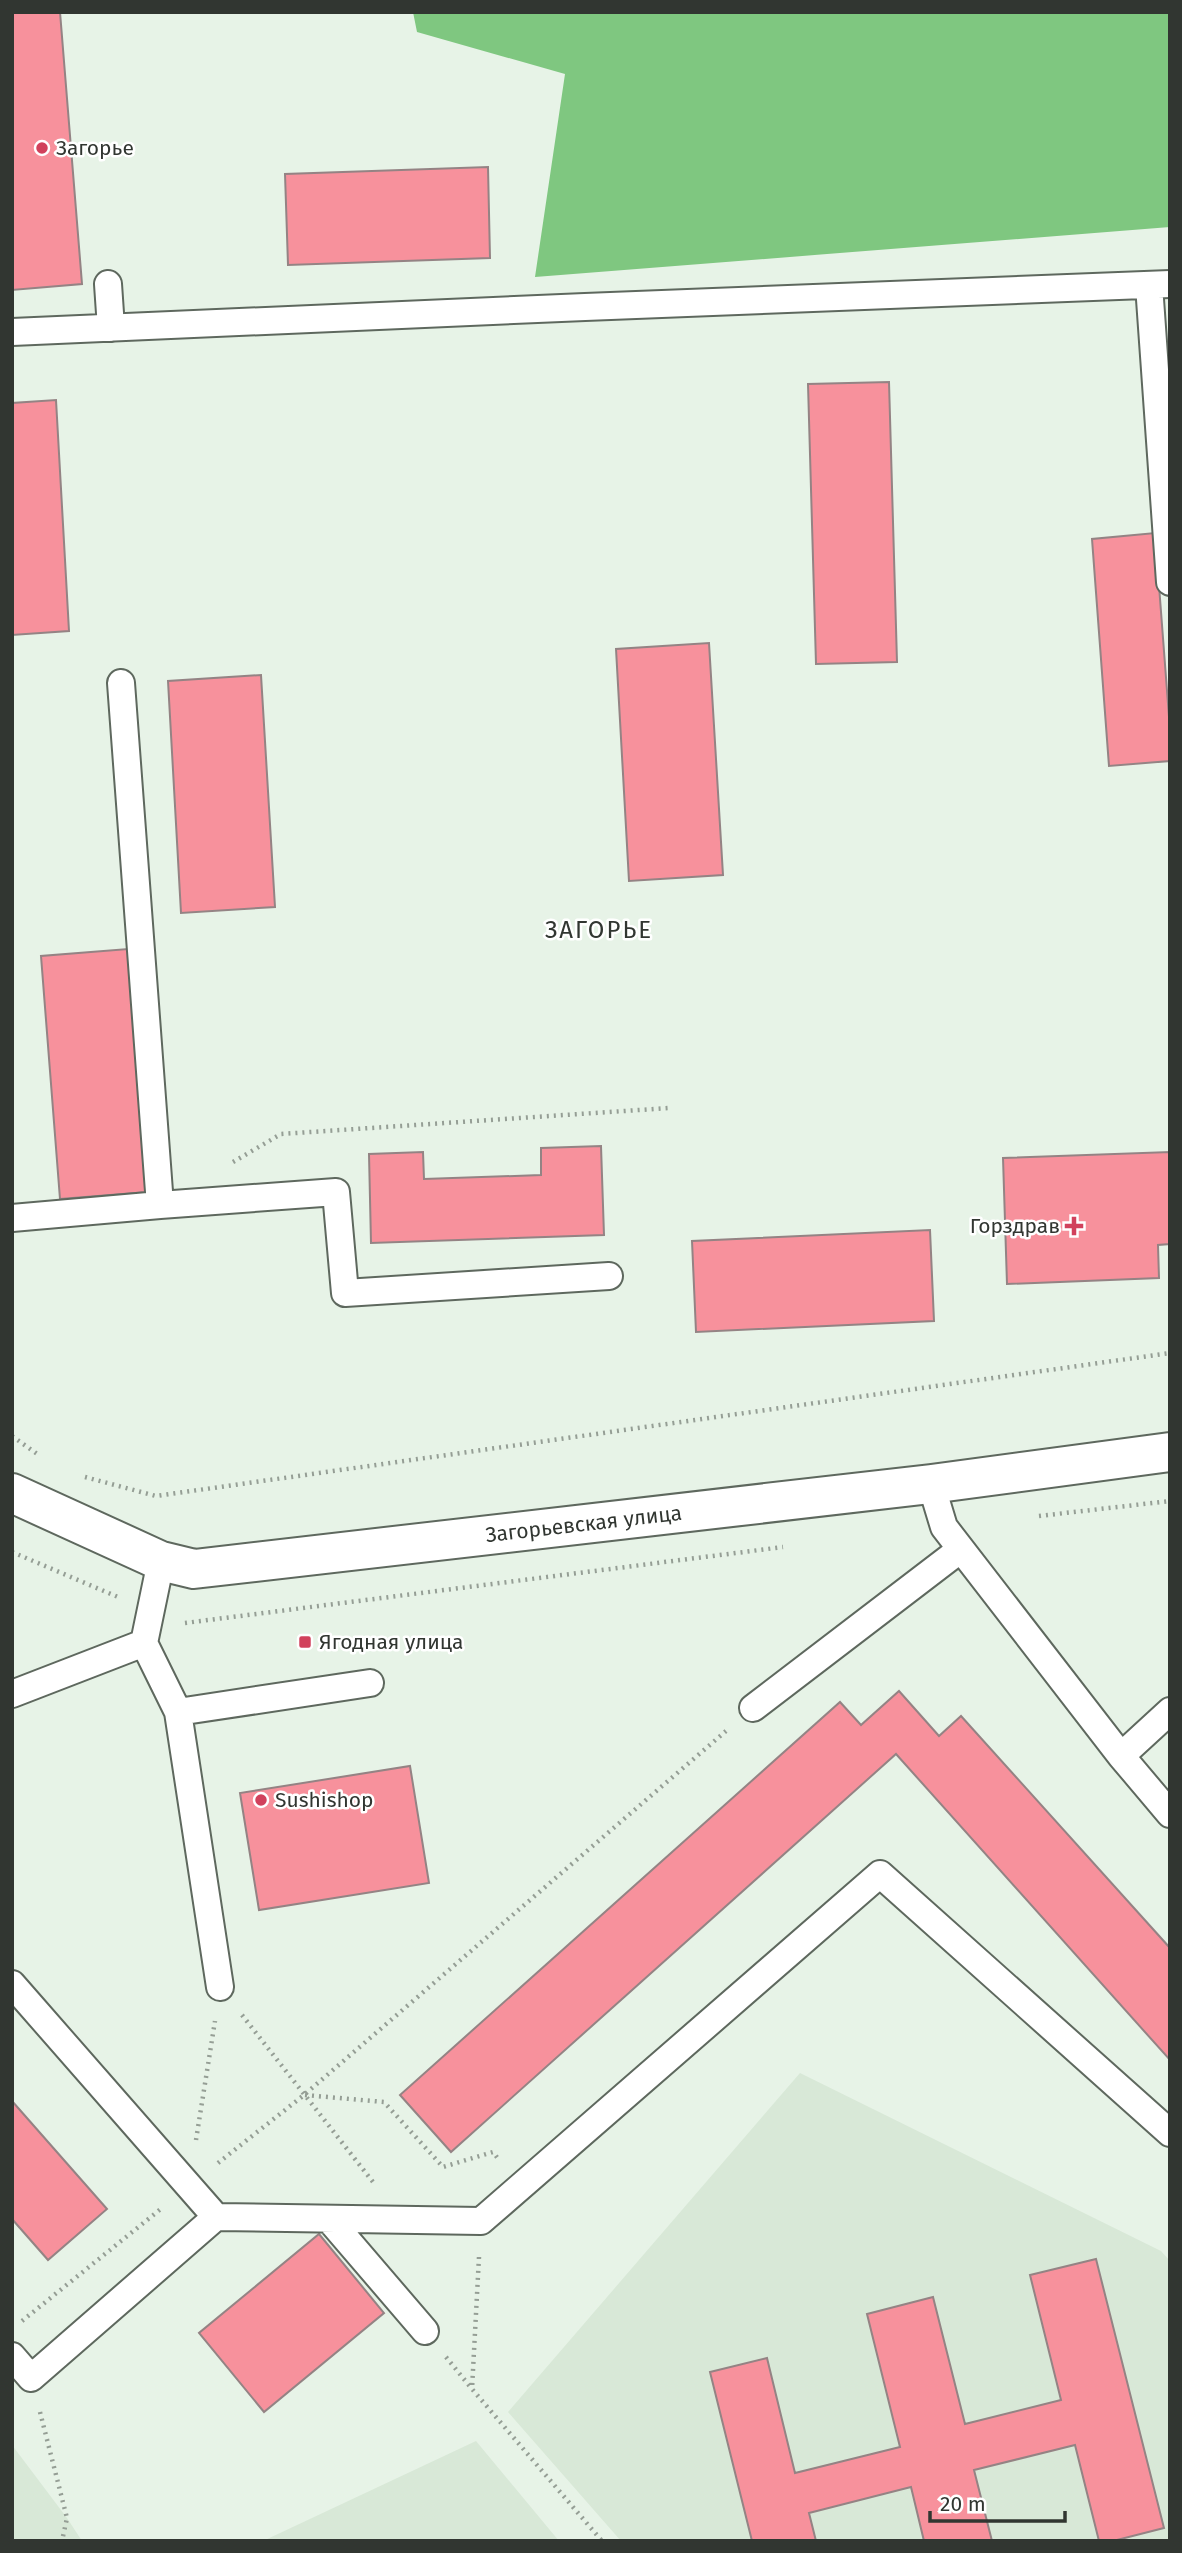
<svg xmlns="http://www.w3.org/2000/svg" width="1182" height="2553" viewBox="0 0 1182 2553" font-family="'Fira Sans',sans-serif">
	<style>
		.built { fill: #d8e8d7 }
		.forest { fill: #7fc780 }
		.building { fill: #f7919c; stroke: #948384; stroke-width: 2 }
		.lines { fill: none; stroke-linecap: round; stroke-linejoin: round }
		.lane-casing { stroke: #5e685e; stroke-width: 30 }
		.secondary-casing { stroke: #5e685e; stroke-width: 42 }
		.path { stroke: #959e95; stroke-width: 4.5; stroke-dasharray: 2 5; stroke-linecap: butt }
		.lane { stroke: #fff; stroke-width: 26 }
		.secondary { stroke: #fff; stroke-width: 38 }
		.poi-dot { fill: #d1415c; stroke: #fff; stroke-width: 2.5 }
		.labels { text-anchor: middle; stroke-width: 5; stroke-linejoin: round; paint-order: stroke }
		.poi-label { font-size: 21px; fill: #313631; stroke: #fff; text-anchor: start }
		.street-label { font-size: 21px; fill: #313631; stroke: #fff }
		.quarter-label { font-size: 24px; letter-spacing: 2px; fill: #313631; stroke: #fff }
	</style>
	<rect width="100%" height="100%" fill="#e7f3e7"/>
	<path class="built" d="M800,2073l361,178 9,10v280h-549l-113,-129z
		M476,2441l83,100h-296z
		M12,2445l55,73 15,23h-70z"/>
	<path class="forest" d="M413,12h757v215l-635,50 30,-203 -148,-42z"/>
	<path class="building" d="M12,12h48l22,272 -70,6z
		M488,167l2,91 -202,7 -3,-91z
		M889,382l8,280 -81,2 -8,-280z
		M56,400l13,231 -57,4v-232z
		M1155,533l15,197v31l-61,5 -17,-227z
		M709,643l14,232 -94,6 -13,-232z
		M261,675l14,232 -94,6 -13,-232z
		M128,949l20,243 -88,7 -19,-243z
		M601,1146l3,89 -233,8 -2,-89 54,-2 1,27 117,-4v-27z
		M1170,1152v92l-12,1 1,33 -152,6 -4,-126z
		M930,1230l4,91 -238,11 -4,-91z
		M899,1691l40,45 22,-20 209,232v112l-274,-306 -445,398 -51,-57 440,-393 21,23z
		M410,1766l19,117 -170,27 -19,-117z
		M12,2101l95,108 -59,51 -36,-41z
		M319,2234l65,79 -120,99 -65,-79z
		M1096,2259l68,269 -51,13h-14l-24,-96 -101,25 18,71h-68l-13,-54 -102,26 7,28h-64l-42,-169 57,-14 28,115 105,-26 -33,-133 66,-17 32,127 96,-24 -31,-125z"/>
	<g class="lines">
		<g class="lane-casing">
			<path id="lane" d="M108,284l3,44
				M1149,285l21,297
				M12,332l573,-25 585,-23
				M160,1205l176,-13 9,101 264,-17
				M12,1218l148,-13 -39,-522
				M931,1484l13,43 177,229 49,58
				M144,1643l34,69 192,-29
				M12,1694l132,-51 17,-82
				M753,1708l208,-159
				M178,1712l42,275
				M1121,1756l49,-45
				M12,1984l204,233
				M329,2219l96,112
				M12,2356l19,22 185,-161 265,4 399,-347 290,259"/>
		</g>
		<g class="secondary-casing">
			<g id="secondary">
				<path id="s1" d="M12,1493l149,68 33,8 737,-85 239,-32"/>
			</g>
		</g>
		<path class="path" d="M233,1162l48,-28 388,-26
			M12,1436l28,20
			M85,1477l71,19 1014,-143
			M1039,1516l131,-15
			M12,1552l106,45
			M185,1623l598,-76
			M242,2015l131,167
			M305,2095l79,7 59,65 50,-15 6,8
			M196,2140l19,-119
			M218,2163l86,-68 422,-364
			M479,2257l-7,132 130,152
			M22,2321l140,-113
			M446,2357l26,32
			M40,2412l27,106 -5,23"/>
		<use href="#lane" class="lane"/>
		<use href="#secondary" class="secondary"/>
	</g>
	<g class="poi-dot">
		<circle cx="42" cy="148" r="7"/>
		<path d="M1070.5 1215.5h7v7h7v7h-7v7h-7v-7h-7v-7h7z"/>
		<rect x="298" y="1635" width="14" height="14" rx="3.5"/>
		<circle cx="261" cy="1800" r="7"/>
	</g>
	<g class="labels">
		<g class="poi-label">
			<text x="56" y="155">Загорье</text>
			<text x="1060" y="1233" text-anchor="end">Горздрав</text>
			<text x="319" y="1649">Ягодная улица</text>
			<text x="275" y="1807">Sushishop</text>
		</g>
		<g class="street-label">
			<text dy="7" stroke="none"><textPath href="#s1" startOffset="590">Загорьевская улица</textPath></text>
		</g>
		<g class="quarter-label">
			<text x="599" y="938">ЗАГОРЬЕ</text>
		</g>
	</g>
	<rect width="1182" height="2553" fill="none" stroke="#313631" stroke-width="28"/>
	<path d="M930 2511v10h135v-10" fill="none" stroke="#313631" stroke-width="3.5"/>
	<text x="940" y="2511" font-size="21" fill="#313631" stroke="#ffffff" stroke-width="5" paint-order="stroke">20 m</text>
</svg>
